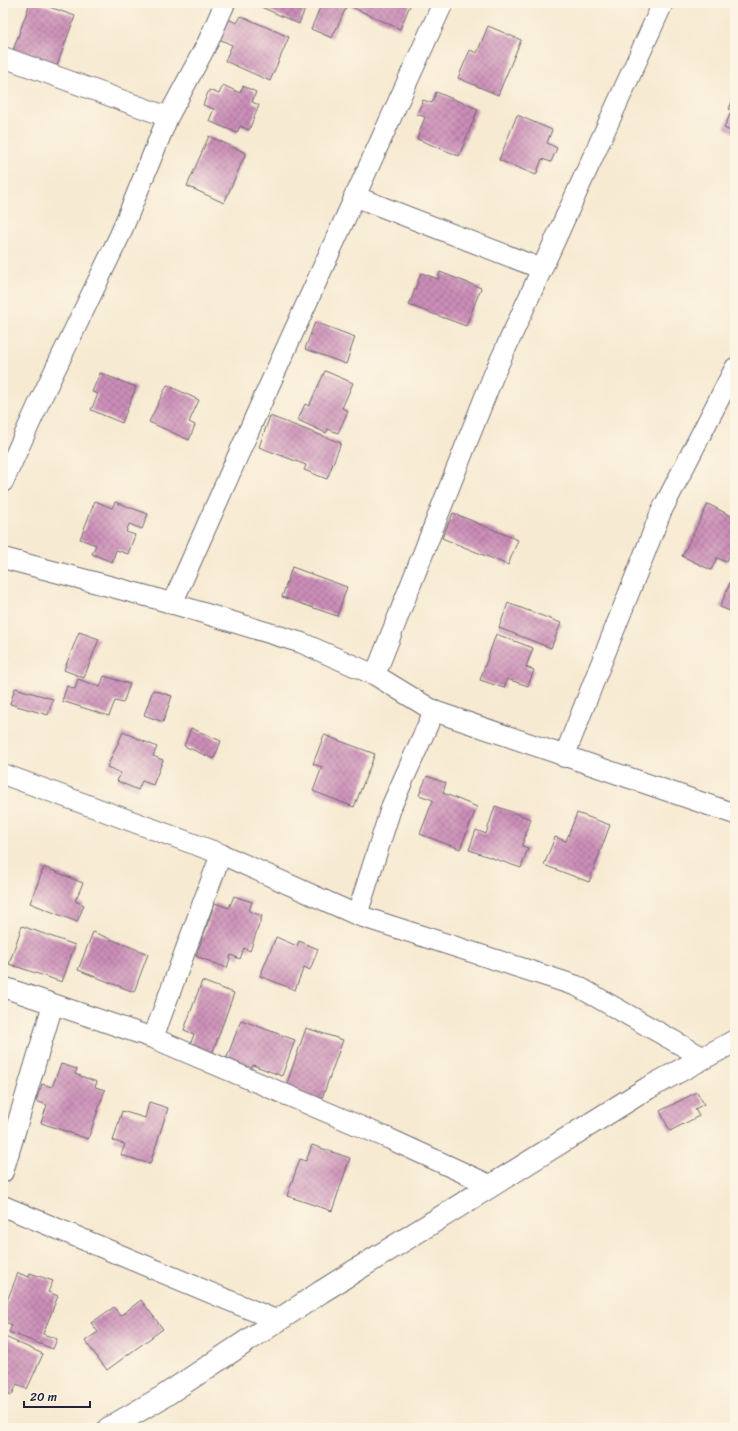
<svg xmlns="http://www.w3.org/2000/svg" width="738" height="1431" viewBox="0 0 738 1431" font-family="Sriracha,sans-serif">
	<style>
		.building { fill: url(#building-cross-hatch) }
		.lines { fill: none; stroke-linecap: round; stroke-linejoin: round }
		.street-casing { stroke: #6d6870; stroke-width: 22 }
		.secondary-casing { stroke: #6d6870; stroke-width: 24 }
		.street { stroke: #fff; stroke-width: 20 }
		.secondary { stroke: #fff; stroke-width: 22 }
	</style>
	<defs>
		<pattern id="building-cross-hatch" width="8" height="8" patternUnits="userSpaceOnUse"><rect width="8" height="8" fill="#cc8eb8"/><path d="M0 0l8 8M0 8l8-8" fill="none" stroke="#a57497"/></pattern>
	</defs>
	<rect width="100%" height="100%" fill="#fcf5e5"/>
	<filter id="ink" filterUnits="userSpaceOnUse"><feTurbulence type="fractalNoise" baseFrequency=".025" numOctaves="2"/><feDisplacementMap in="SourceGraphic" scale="8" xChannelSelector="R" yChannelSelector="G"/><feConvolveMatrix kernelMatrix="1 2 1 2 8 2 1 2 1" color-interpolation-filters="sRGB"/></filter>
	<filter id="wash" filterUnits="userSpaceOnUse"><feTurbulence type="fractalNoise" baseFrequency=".012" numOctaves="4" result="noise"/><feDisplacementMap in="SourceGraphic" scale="16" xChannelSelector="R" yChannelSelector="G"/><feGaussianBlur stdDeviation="0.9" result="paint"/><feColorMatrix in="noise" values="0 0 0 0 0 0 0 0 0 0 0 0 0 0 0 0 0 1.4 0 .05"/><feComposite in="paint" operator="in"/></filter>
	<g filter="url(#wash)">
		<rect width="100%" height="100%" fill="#f7ead2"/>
		<g id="blocks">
			<path class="building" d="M30,3h8l37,13 -20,55 -44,-15z
				M261,3h35l-1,2 10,4 -6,15 -40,-18z
				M322,3h13l11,5 -14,30 -21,-9z
				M343,3h68l-11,26z
				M241,16l48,21 -19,44 -45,-20 7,-16 -17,-8 8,-20 14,6z
				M488,26l33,14 -23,55 -40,-17 12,-28 7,3z
				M223,85l17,8 3,-7 13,6 -4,10 7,3 -10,25 -9,-4 -3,7 -28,-12 5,-12 -11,-4 6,-15 10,4z
				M436,92l42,17 -19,47 -42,-17 8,-22 -8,-3 6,-14 9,3z
				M735,95v38l-11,-5 8,-18 -3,-1z
				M517,115l35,15 -5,13 10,5 -6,14 -9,-3 -6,16 -37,-15z
				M209,136l37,17 -22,50 -37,-17z
				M440,272l41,16 -15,38 -57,-21 12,-32 17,6z
				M315,322l40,15 -9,27 -41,-15z
				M325,371l28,12 -11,25 6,3 -10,22 -10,-4 -2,4 -28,-13 7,-16 4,2z
				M100,373l36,14 -14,36 -31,-13 7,-16 -6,-2z
				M167,385l32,15 -10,22 6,3 -6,15 -40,-18z
				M270,416l71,27 -14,36 -23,-9 2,-5 -47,-18z
				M95,501l17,7 3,-6 33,12 -6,15 -13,-5 -3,8 9,3 -7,19 -12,-4 -4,12 -20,-8 4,-9 -16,-6z
				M708,504l27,14v26l-9,18 -9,-4 -6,12 -29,-14z
				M453,513l65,27 -10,25 -66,-27z
				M292,567l55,20 -10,29 -55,-19z
				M731,580l4,2v31l-15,-6z
				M508,603l53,20 -10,25 -52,-20z
				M79,632l20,7 -15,39 -20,-8z
				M496,634l37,14 -7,19 8,3 -6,16 -21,-7 -3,9 -24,-8z
				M104,676l26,8 -7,19 -8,-2 -6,15 -47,-15 5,-15 8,3 3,-10 22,8z
				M15,688l38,11 -5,16 -38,-11z
				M153,690l19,6 -9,26 -19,-7z
				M191,728l30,13 -7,18 -30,-13z
				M123,732l34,15 -4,9 10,4 -10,25 -11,-4 -4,9 -21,-9 4,-8 -14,-6z
				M324,735l51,19 -21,53 -41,-16 9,-24 -9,-3z
				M427,776l19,7 -3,10 34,14 -17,42 -40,-15 13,-34 -14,-5z
				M495,806l36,13 -9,27 6,2 -7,20 -52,-18 7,-20 10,4z
				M577,813l33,12 -21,57 -45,-17 11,-28 11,4z
				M44,867l39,16 -8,18 9,4 -7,17 -47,-19z
				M234,896l18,6 -3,9 13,5 -12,35 -6,-3 -4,11 -9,-4 -4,13 -31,-12 19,-53 14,5z
				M22,926l53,19 -13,37 -53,-18z
				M93,932l55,22 -14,38 -56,-22z
				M276,937l21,9 2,-5 19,8 -8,21 -6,-3 -9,23 -35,-14z
				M202,981l32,12 -23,64 -22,-9 5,-14 -10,-4z
				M241,1020l54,20 -13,36 -29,-11 -4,9 -25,-9z
				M306,1028l37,12 -22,61 -36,-12z
				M61,1064l16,5 -2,5 22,8 -2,5 10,3 -17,49 -47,-16 6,-18 -11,-4 6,-17 10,3z
				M697,1092l7,12 -9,5 4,7 -29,15 -10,-20z
				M149,1102l19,6 -18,56 -29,-9 4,-11 -12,-3 9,-30 23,7z
				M312,1145l38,13 -18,53 -45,-15 13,-37 6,2z
				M18,1273l11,4 1,-4 23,8 -5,11 10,4 -15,38 14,5 -4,10 -44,-17 3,-7 -9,-4v-10z
				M141,1300l22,29 -56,41 -22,-29 13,-9 -7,-9 23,-16 6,9z
				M3,1336l40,18 -16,35 -10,-5 -5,11 -9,-4z"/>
		</g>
	</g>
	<g filter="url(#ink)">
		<use href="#blocks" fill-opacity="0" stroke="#6d6870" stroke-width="1"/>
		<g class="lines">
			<g class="street-casing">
				<path id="street" d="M3,57l165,60
					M354,196l188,73
					M3,482l36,-79 81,-168 48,-118 40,-75 17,-39
					M3,558l151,40 148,45 73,32 59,36 301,103
					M172,604l87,-196 184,-405
					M375,675l119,-301 169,-371
					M564,757l97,-245 74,-144
					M3,774l218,80 136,61 220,71 127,72
					M357,915l35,-110 42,-94
					M3,987l150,51 237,101 102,47
					M153,1038l68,-184
					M3,1172l50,-168
					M3,1206l275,115"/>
			</g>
			<g class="secondary-casing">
				<path id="secondary" d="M109,1428l55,-32 157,-104 327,-204 87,-47"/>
			</g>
			<use href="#street" class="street"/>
			<use href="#secondary" class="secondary"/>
		</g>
	</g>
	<rect width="738" height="1431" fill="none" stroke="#fcf5e5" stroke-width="16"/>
	<path d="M24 1401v6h66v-6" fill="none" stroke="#22223b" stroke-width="2"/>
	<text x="30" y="1401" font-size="12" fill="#22223b" stroke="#fcf5e5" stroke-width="3" paint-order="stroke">20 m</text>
</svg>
